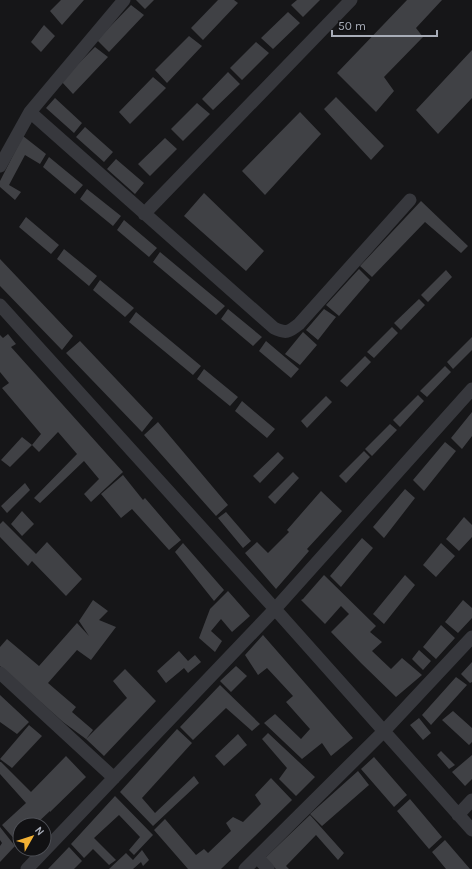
<svg xmlns="http://www.w3.org/2000/svg" width="472" height="869" viewBox="0 0 472 869" font-family="Karla,sans-serif">
	<style>
		.building { fill: #404145 }
		.lines { fill: none; stroke-linecap: round; stroke-linejoin: round }
		.street { stroke: #37383d; stroke-width: 13 }
	</style>
	<rect width="100%" height="100%" fill="#161618"/>
	<path class="building" d="M61,0h23l-22,25 -12,-14z
		M136,0h18l-9,9z
		M218,0h16l4,3 -35,37 -12,-12z
		M297,0h23l-17,17 -12,-12z
		M407,0h35l-26,28 7,9 -39,40 10,14 -18,21 -39,-39z
		M131,5l13,10 -35,37 -12,-12z
		M288,12l12,11 -27,26 -12,-11z
		M44,25l11,11 -14,16 -10,-10z
		M189,36l13,10 -35,37 -12,-13z
		M256,42l13,11 -27,27 -12,-12z
		M95,47l13,10 -35,37 -12,-13z
		M472,50v48l-34,36 -22,-24z
		M228,72l12,12 -27,26 -11,-11z
		M153,77l13,11 -36,36 -11,-12z
		M336,97l48,49 -13,14 -47,-51z
		M55,98l27,25 -8,10 -28,-25z
		M197,103l13,11 -27,27 -12,-12z
		M300,112l21,22 -56,61 -23,-24z
		M85,127l28,25 -9,10 -28,-25z
		M23,136l23,18 -6,10 -15,-9 -16,30 12,7 -6,8 -15,-13v-6z
		M165,138l12,11 -27,27 -12,-12z
		M49,157l34,28 -8,9 -32,-27z
		M116,159l28,24 -9,11 -28,-25z
		M87,189l34,27 -8,10 -33,-27z
		M204,193l60,58 -18,20 -62,-55z
		M421,201l47,45 -7,7 -36,-31 -53,55 -12,-11z
		M26,217l33,28 -8,9 -32,-27z
		M124,220l33,28 -8,9 -32,-27z
		M64,249l33,27 -8,10 -32,-27z
		M160,252l65,54 -9,9 -63,-53z
		M0,259l73,77 -11,14 -62,-64z
		M359,269l11,11 -31,36 -13,-11z
		M446,270l6,7 -24,25 -7,-7z
		M100,280l34,28 -9,9 -32,-27z
		M419,299l6,6 -24,25 -7,-7z
		M228,309l34,28 -9,9 -32,-27z
		M324,309l12,8 -18,23 -12,-10z
		M136,312l65,54 -8,9 -64,-53z
		M392,327l6,6 -24,25 -7,-6z
		M303,332l14,13 -17,20 -15,-11z
		M8,334l8,10 -5,3 112,125 -32,30 -7,-8 15,-15 -15,-18 -44,42 -6,-5 43,-44 -19,-22 -19,20 -7,-7 9,-11 -39,-46 7,-5 -9,-11v-37l3,3z
		M472,337v13l-19,19 -6,-7z
		M80,341l73,77 -11,14 -76,-79z
		M266,341l33,28 -8,9 -32,-27z
		M365,356l6,6 -24,25 -7,-6z
		M445,366l6,6 -24,25 -7,-6z
		M204,369l34,28 -8,9 -33,-27z
		M418,395l6,6 -24,26 -7,-7z
		M326,396l6,6 -25,26 -6,-7z
		M242,401l33,28 -8,9 -32,-27z
		M472,412v24l-10,13 -11,-11z
		M158,422l70,83 -12,11 -72,-81z
		M390,424l7,6 -25,26 -7,-7z
		M22,437l10,8 -22,22 -9,-7z
		M445,442l11,9 -32,40 -11,-11z
		M364,451l6,6 -24,26 -7,-7z
		M278,452l6,6 -24,25 -7,-7z
		M293,472l6,6 -24,26 -7,-7z
		M123,475l20,25 2,-2 36,42 -12,10 -37,-41 -11,9 -20,-24z
		M25,483l5,7 -23,23 -6,-7z
		M405,489l10,9 -31,40 -11,-11z
		M321,491l21,20 -35,38 2,2 -33,38 -31,-36 12,-11 11,11 21,-21 -2,-2z
		M22,511l12,13 -12,12 -11,-12z
		M226,512l25,29 -8,7 -25,-30z
		M464,517l8,8v12l-13,14 -13,-12z
		M3,521l33,33 11,-12 35,37 -16,17 -34,-35 -4,5 -28,-29v-13z
		M362,538l11,10 -32,39 -11,-11z
		M183,543l41,47 -10,11 -39,-49z
		M441,543l14,13 -19,21 -13,-12z
		M324,575l52,51 -6,6 12,10 -10,9 19,18 11,-11 20,17 -26,22 -35,-34 -30,-31 18,-18 -8,-8 -16,18 -24,-24 2,-1z
		M405,575l10,10 -31,39 -11,-10z
		M228,591l22,25 -18,16 -11,-13 -10,12 11,10 -7,11 -16,-14 11,-29z
		M93,600l15,11 -9,9 17,7 -25,33 -14,-10 -29,33 28,24 -4,5 21,18 -7,9 -23,-17 -63,-56v-19l7,-8 32,27 38,-43 12,13 -10,-15z
		M463,600l9,8v10l-14,15 -13,-11z
		M441,625l14,13 -19,21 -13,-12z
		M263,635l90,103 -22,18 -9,-13 -20,16 -38,-36 11,-9 26,25 9,-10 -24,-27 7,-6 -26,-28 -9,7 -13,-20z
		M419,650l12,11 -8,9 -11,-11z
		M179,651l9,10 7,-6 6,7 -13,11 -4,-5 -18,15 -9,-12z
		M472,662v20l-2,1 -9,-9z
		M236,666l11,10 -16,16 -11,-11z
		M125,669l31,32 -52,55 -18,-17 41,-41 -14,-17z
		M456,677l11,8 -36,40 -9,-10z
		M220,685l40,39 -8,7 -26,-23 -33,32 -13,-13z
		M0,695l29,27 -12,12 -17,-12z
		M453,711l19,17v14l-3,3 -27,-25z
		M419,718l12,15 -8,7 -13,-15z
		M29,725l13,11 -30,32 -12,-9z
		M177,729l15,14 -50,55 13,15 39,-37 5,7 -46,43 -33,-34z
		M268,733l47,44 -19,19 -17,-17 8,-11 -25,-29z
		M238,734l9,11 -23,21 -9,-10z
		M441,751l14,14 -6,4 -12,-14z
		M472,755v24l-7,7 -13,-14z
		M66,756l20,21 -36,35v-1l-15,14h-15v15l-3,2 -15,-17 24,-22 -26,-29v-12h1l30,30z
		M374,757l33,38 -13,12 -33,-38z
		M358,771l11,14 -47,41 -12,-12z
		M271,778l21,22 -71,69h-33l-34,-39 11,-11 31,36 8,-6 4,4 23,-22 -5,-8 7,-6 10,5 18,-18 -6,-9z
		M115,796l38,39 -19,20 -5,-5 11,-13 -21,-22 -25,23 22,22 -7,5 -16,-16 -9,9 -13,-14z
		M410,799l32,38 -13,12 -32,-38z
		M310,815l34,38 -6,7 -22,-25 -30,31 3,3h-13l-11,-11z
		M0,827l15,19 -15,16v-16l2,-3 -2,-3z
		M445,840l25,29h-24l-14,-17z
		M69,847l13,14 -8,8h-26z
		M142,850l7,10 -6,6 -2,-4 -8,7h-24l17,-16 7,7z"/>
	<g class="lines">
		<path class="street" d="M30,112l244,216c12,6 15,4 25,-4l111,-124
			M0,166l30,-54 94,-112
			M144,214l207,-214
			M0,305l275,304 197,221
			M0,673l114,105
			M458,815l14,-15
			M257,857l11,12
			M27,869l248,-260 197,-220
			M245,869l139,-138 88,-94"/>
	</g>
	<g transform="translate(32 837) rotate(51)"><circle r="19" fill="#111113" stroke="#4d4f55"/>
	<path d="M0-3L7 15L0 10L-7 15Z" fill="#f2b134"/>
	<text y="-6" font-size="11" font-weight="bold" text-anchor="middle" fill="#a8adb8">N</text>
	</g>
	<path d="M332 30v6h105v-6" fill="none" stroke="#a8adb8" stroke-width="2"/>
	<text x="338" y="30" font-size="12" fill="#a8adb8" stroke="#111113" stroke-width="3" paint-order="stroke">50 m</text>
</svg>
